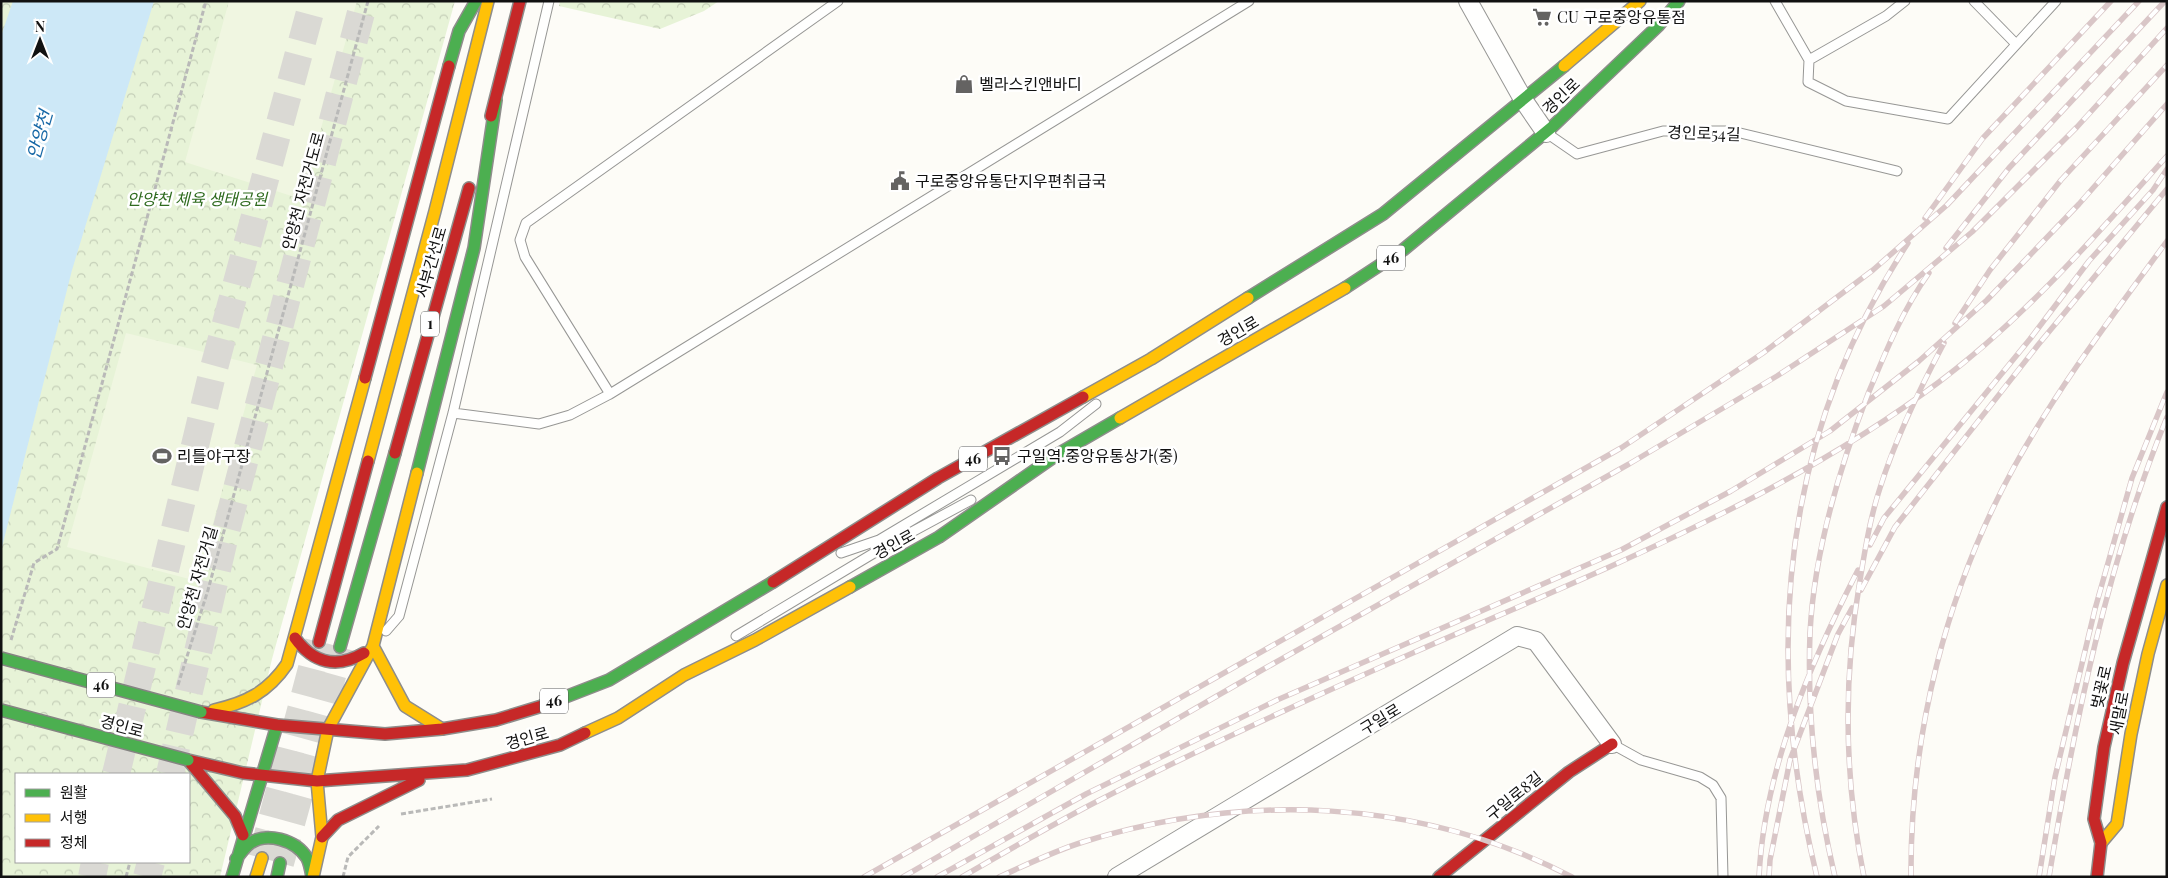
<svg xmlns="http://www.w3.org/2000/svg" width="2168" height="878" viewBox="0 0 2168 878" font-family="'Playfair Display','Noto Sans KR',serif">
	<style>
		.park { fill: url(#park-crowns); fill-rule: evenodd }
		.pitch { fill: #f0f6e1 }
		.water { fill: #cde8f7 }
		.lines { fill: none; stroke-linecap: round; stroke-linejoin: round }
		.primary-tunnel { stroke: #dad9d4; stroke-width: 28; stroke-dasharray: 28 14; stroke-linecap: butt }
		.highway-tunnel { stroke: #dad9d4; stroke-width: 28; stroke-dasharray: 28 14; stroke-linecap: butt }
		.lane-casing { stroke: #979795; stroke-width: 11 }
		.street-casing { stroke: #979795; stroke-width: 20 }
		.fast-casing { stroke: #8e8d8b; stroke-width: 14 }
		.slow-casing { stroke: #8e8d8b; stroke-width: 14 }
		.jam-casing { stroke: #8e8d8b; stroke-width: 14 }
		.path { stroke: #b9b9b8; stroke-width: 3; stroke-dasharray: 5 2.5; stroke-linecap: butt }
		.lane { stroke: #fffffe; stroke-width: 9 }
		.street { stroke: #fffffe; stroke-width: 18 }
		.fast { stroke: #4caf50; stroke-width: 11 }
		.slow { stroke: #ffc107; stroke-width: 11 }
		.jam { stroke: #c62828; stroke-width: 11 }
		.rail-casing { stroke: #d9c6c7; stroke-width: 5.5 }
		.rail { stroke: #fff; stroke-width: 4; stroke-dasharray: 11; stroke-linecap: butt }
		.fast-bridge-casing { stroke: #858482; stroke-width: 14; stroke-linecap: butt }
		.fast-bridge { stroke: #4caf50; stroke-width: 11 }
		.labels { text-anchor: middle; stroke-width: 5; stroke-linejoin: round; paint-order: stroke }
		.shield { fill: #fff; stroke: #585858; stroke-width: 1 }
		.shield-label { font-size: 15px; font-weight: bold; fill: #111 }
		.poi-label { font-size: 16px; fill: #111; stroke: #fff; text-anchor: start }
		.street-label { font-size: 16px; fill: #111; stroke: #fff }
		.park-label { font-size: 16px; font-style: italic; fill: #2f6b1f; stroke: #fff }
		.water-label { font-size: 18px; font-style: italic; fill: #1768a6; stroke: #fff }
	</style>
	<defs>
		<pattern id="park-crowns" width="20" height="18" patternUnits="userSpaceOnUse" patternTransform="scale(1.25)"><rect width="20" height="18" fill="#e7f3d7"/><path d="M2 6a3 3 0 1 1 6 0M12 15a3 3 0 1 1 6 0" fill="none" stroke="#c5cfb8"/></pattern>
	</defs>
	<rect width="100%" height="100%" fill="#fdfcf7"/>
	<path class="park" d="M1,1h454l-183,658 -52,218h-219zM16,774h173v88h-173z
		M560,1h159l-15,10 -44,18 -101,-23z"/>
	<path class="pitch" d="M229,1h128l-56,198 -116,-37z
		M126,333l131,32 -60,216 -130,-34z"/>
	<path class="water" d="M13,1h141l-82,269 -71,281v-515z"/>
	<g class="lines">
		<path class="primary-tunnel" d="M262,858l57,-216
			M280,863l60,-216"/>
		<path class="highway-tunnel" d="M116,774l95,-395 102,-378
			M170,774l54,-235 140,-538
			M92,877l3,-15
			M147,877l4,-15"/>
		<g class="lane-casing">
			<path id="lane" d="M1775,1l34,59 -1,22 38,19 102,18 108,-118
				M1974,1l42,43
				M1809,60l77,-44 19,-15
				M1548,134l29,20 86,-23h69l165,40
				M610,394l-85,-137 -5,-17 6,-17 312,-222
				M453,413l86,11 31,-9 40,-21 639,-393
				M841,553l38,-13 181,-108 36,-28
				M386,631l13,-15 54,-203 96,-412
				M736,636l148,-89 87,-47
				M1612,744l29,16 59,17 13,8 8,13 2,79"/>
		</g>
		<g class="street-casing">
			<path id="street" d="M1468,1l56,100 22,32
				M1117,877l400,-241 19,5 76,103"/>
		</g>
		<g class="fast-casing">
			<path id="fast" d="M449,66l10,-35 17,-30
				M1345,288l58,-38 149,-123 106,-101 21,-25
				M1248,298l135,-84 181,-148
				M417,473l57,-225 22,-148
				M850,587l89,-50 119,-83 62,-36
				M340,647l55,-194
				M542,706l67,-26 164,-98
				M236,859c4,-5 8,-11 13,-15 17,-13 47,-4 58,14 3,6 4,13 5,19
				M232,877l45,-152
				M277,877l3,-14"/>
		</g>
		<g class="slow-casing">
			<path id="slow" d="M1564,66l76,-65
				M1083,397l68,-38 97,-61
				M1120,418l225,-130
				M368,461l67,-250 53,-210
				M373,646l32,60 37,23
				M214,710c32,-7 54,-18 73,-46l78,-286
				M585,733l33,-15 66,-43 71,-35 95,-53
				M2101,843l16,-19 14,-90 17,-80 19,-69
				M256,877l6,-19
				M313,877l9,-40 -5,-56 11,-52 45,-83 44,-173"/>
		</g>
		<g class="jam-casing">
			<path id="jam" d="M491,116l29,-115
				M365,378l84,-312
				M395,453l74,-265
				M773,582l165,-104 145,-81
				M295,638c18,25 42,31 69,15
				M319,642l49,-181
				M201,712l76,13 108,9 57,-5 54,-9 46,-14
				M188,760l55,13 74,8 150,-11 93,-25 25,-12
				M188,760l47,56 8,19
				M322,837l16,-17 81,-40
				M1439,877l130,-105 43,-28
				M2097,877l4,-34 -7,-24 10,-72 19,-84 44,-156"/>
		</g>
		<path class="path" d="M11,640l23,-77 23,-14 149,-548
			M178,685l30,-95 160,-589
			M401,814l91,-15
			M126,877l4,-15
			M343,877l5,-20 31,-31"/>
		<use href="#lane" class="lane"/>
		<use href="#street" class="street"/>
		<use href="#fast" class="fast"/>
		<use href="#slow" class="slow"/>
		<use href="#jam" class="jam"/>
		<g class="rail-casing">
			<path id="rail" d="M1925,218l58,-80 128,-137
				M1946,248l63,-80 156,-167
				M1955,323l35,-53 71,-90 106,-115
				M1870,545l14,-27 146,-179 59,-78 64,-71 14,-21
				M1861,590l34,-63 143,-182 129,-156
				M864,877l757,-429 142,-95 110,-83 74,-65 192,-204
				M903,877l359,-207 367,-206 148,-88 107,-70 88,-74 105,-105 90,-99
				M937,877l149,-83 191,-94 344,-150 110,-59 99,-60 89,-70 68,-61 92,-96 88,-100
				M962,877c43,-25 86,-50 130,-73 106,-55 214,-104 323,-152 179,-79 367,-152 524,-270 87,-65 156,-146 228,-226
				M999,877c27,-12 55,-26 84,-35 162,-50 337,-44 489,35
				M1759,877c5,-107 51,-213 99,-307
				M1769,877l1,-17 20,-100 48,-126 14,-26
				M1817,877c-54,-222 -37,-439 91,-634
				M1835,877c-19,-80 -28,-163 -25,-244 4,-81 29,-164 58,-239 17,-41 35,-85 61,-121
				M1864,877c-20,-99 -21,-198 -4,-297 5,-30 10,-62 20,-92 16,-51 39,-98 64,-145
				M1911,877c-1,-142 35,-286 103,-410 44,-80 99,-152 153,-226
				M2039,877l16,-100 40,-168 37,-131 35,-86
				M2049,877c26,-157 58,-313 118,-460"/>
		</g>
		<use href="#rail" class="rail"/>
		<g class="fast-bridge-casing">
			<path id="fast-bridge" d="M1,658l200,54
				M1,710l187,50"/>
		</g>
		<use href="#fast-bridge" class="fast-bridge"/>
	</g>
	<defs>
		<g id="supermarket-bare" transform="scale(1.5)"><path d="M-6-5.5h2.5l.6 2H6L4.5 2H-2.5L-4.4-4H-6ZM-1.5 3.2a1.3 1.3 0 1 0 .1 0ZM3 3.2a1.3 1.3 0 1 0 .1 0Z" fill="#646362" stroke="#fff" stroke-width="2.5" paint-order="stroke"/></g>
		<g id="shop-bare" transform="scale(1.5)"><path d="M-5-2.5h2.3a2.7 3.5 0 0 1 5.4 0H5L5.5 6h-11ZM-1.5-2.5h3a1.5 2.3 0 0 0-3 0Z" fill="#646362" stroke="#fff" stroke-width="2.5" paint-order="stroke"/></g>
		<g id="civic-bare" transform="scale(1.5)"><path d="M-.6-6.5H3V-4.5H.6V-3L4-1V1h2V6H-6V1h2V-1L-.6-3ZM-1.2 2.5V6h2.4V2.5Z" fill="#646362" stroke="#fff" stroke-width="2.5" paint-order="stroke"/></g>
		<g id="stadium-bare" transform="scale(1.5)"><path d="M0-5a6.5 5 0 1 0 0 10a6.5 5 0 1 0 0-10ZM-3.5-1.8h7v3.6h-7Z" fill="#646362" stroke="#fff" stroke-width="2.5" paint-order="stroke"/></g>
		<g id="bus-bare" transform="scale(1.5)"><path d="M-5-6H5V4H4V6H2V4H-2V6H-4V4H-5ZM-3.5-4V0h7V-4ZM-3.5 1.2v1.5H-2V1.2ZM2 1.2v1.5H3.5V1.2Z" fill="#646362" stroke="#fff" stroke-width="2.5" paint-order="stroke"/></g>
	</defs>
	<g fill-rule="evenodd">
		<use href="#supermarket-bare" x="1542" y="17"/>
		<use href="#shop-bare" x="964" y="84"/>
		<use href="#civic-bare" x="900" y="181"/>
		<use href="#stadium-bare" x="162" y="456"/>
		<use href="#bus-bare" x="1002" y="456"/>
	</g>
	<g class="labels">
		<g class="shield">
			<rect x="1377" y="245.5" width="28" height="25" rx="4"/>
			<rect x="421" y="311.5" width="18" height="25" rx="4"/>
			<rect x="959" y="446.5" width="28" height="25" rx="4"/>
			<rect x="87" y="672.5" width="28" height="25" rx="4"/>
			<rect x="540" y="688.5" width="28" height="25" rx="4"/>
		</g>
		<g class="shield-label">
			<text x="1391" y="263">46</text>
			<text x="430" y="329">1</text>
			<text x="973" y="464">46</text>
			<text x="101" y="690">46</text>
			<text x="554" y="706">46</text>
		</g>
		<g class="poi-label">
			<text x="1557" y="23">CU 구로중앙유통점</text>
			<text x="979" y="90">벨라스킨앤바디</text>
			<text x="915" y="187">구로중앙유통단지우편취급국</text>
			<text x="177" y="462">리틀야구장</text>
			<text x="1017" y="462">구일역.중앙유통상가(중)</text>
		</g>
		<g class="street-label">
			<text transform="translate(1561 96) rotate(-44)" y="6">경인로</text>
			<text transform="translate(1704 133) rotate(2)" y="6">경인로54길</text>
			<text transform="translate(303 191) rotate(-75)" y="6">안양천 자전거도로</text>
			<text transform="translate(431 262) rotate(-74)" y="6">서부간선로</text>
			<text transform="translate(1238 331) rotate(-30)" y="6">경인로</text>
			<text transform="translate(894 544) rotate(-29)" y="6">경인로</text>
			<text transform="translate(197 578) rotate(-74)" y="6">안양천 자전거길</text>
			<text transform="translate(2101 687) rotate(-77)" y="6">벚꽃로</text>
			<text transform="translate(2119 713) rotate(-79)" y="6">새말로</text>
			<text transform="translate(1380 719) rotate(-31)" y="6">구일로</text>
			<text transform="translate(122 726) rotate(15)" y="6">경인로</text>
			<text transform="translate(527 738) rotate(-16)" y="6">경인로</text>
			<text transform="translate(1514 796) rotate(-39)" y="6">구일로8길</text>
		</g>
		<g class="park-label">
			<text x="197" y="205">안양천 체육 생태공원</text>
		</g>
		<g class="water-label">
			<text transform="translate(40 135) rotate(-74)" y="6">안양천</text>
		</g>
	</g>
	<rect width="2168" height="878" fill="none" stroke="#111111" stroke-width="5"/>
	<rect x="15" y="773" width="175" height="90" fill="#ffffff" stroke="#a0a0a0"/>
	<rect x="25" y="789" width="25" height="8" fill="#4caf50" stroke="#a0a0a0"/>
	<text x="60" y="798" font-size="15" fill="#111111">원활</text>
	<rect x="25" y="814" width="25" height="8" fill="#ffc107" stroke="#a0a0a0"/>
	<text x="60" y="823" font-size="15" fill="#111111">서행</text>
	<rect x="25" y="839" width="25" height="8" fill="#c62828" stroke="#a0a0a0"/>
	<text x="60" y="848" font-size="15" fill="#111111">정체</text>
	<g transform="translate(40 40)" stroke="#ffffff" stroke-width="4" paint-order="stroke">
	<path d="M0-4L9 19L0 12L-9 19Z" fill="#111111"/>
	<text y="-8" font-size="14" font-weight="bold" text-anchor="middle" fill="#111111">N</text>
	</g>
</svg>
